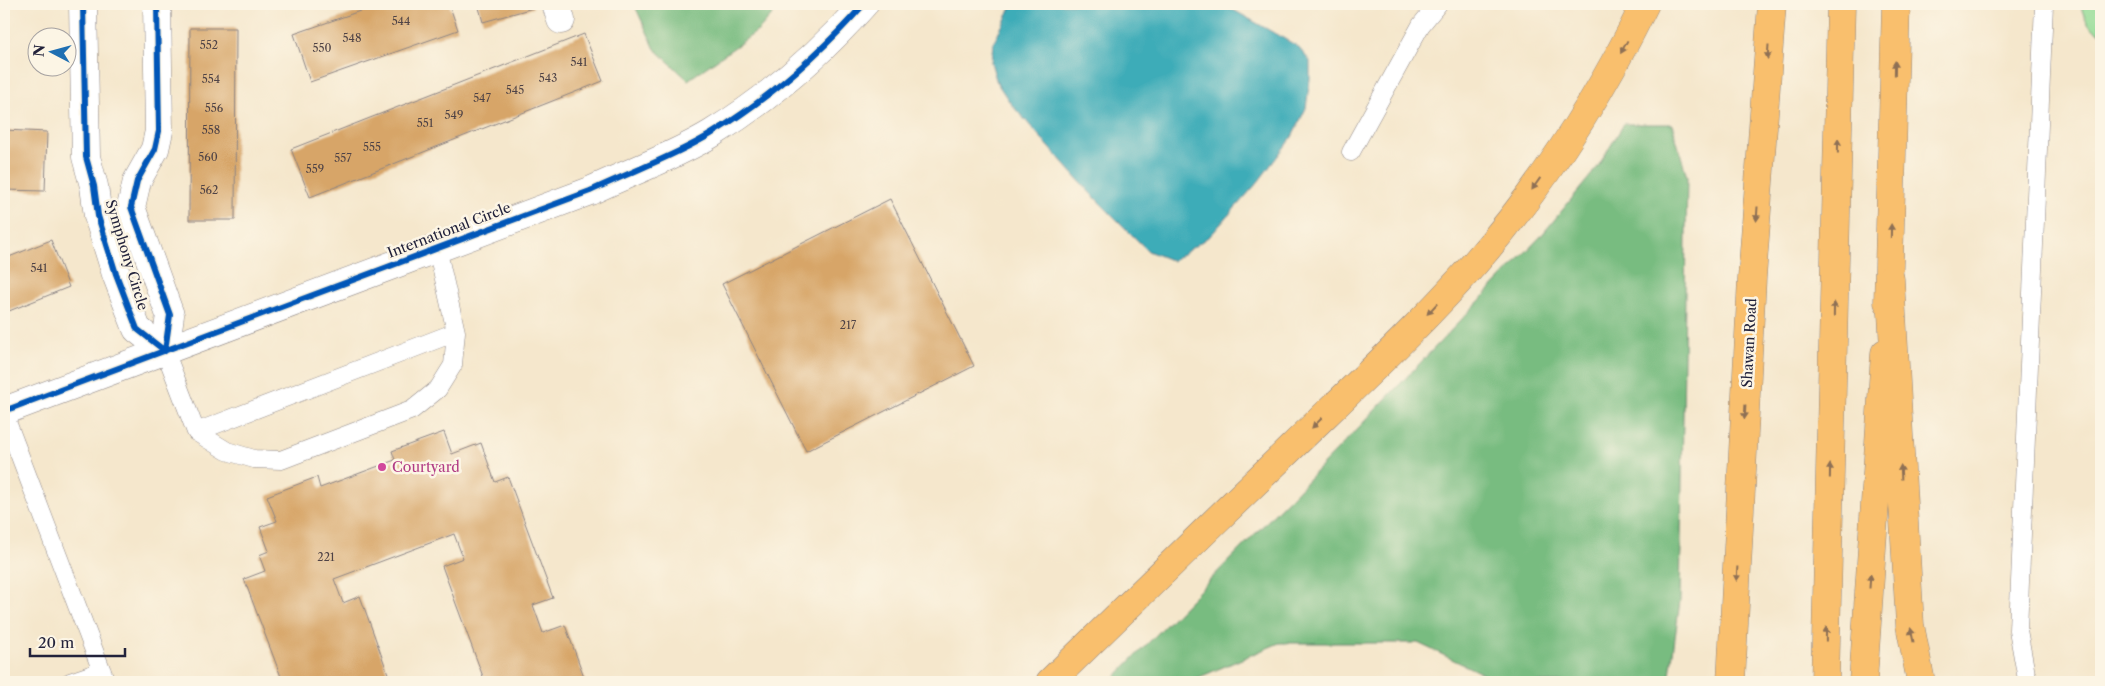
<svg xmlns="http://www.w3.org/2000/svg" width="2105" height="686" viewBox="0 0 2105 686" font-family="'Libre Caslon Text',serif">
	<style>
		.green { fill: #96dd98; stroke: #5c806a }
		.forest { fill: #78bc80; stroke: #4d6f5e }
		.water { fill: #3cacb8; stroke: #2f677a }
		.building { fill: #d7a568 }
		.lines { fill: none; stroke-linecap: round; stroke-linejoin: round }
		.service-casing { stroke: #8c8484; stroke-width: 19 }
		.minor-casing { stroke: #8c8484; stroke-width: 29 }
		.primary-casing { stroke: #8c8484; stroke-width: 29 }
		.motorway-casing { stroke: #8c8484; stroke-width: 29 }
		.service { stroke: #fff; stroke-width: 18 }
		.minor { stroke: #fff; stroke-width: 28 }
		.primary { stroke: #f9bf6d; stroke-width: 28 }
		.motorway { stroke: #f9bf6d; stroke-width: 28 }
		.cycleway-casing { stroke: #fcf5e5; stroke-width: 9 }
		.cycleway { stroke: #0057b8; stroke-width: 6 }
		.oneway { fill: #8e7054 }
		.hotel-dot { fill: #d1479c; stroke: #fcf5e5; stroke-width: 2 }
		.labels { text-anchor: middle; stroke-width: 5; stroke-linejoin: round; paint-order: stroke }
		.number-label { font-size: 11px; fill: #4f4346 }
		.street-label { font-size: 14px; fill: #22223b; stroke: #fcf5e5 }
		.hotel-label { font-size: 14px; fill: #b23c85; stroke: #fcf5e5; text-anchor: start }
	</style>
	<rect width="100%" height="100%" fill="#fcf5e5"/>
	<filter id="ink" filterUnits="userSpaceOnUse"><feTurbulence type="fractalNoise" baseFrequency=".02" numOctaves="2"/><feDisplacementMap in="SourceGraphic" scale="10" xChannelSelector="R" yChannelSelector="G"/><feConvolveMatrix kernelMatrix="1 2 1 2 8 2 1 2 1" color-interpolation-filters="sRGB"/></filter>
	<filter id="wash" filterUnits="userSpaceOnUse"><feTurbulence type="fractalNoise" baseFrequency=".0096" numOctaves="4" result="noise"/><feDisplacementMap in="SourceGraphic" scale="20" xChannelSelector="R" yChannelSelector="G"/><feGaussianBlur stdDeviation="1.12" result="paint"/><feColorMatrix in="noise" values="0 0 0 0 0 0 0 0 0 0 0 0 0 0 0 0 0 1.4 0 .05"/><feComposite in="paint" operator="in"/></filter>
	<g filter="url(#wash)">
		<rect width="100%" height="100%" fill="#f5e7cc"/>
		<path class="green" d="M2080,4h21v29c-13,-4 -17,-17 -21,-29z"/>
		<path class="forest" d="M634,4h148l-23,26 -71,50 -33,-31z
			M1624,124h48l15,53 -7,424 -11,81h-169l-82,-39h-139l-91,39h-78l231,-236 200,-210 56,-68z"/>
		<path class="water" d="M1013,4h210l74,42 13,15v18l-4,29 -14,29 -34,45 -47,53 -38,26 -25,-10 -58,-58 -79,-89 -14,-21 -6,-21 2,-18z"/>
		<g id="blocks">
			<path class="building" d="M380,4h69l9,26 -148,52 -16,-48z
				M478,4h54l1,4 -50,14z
				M190,28h46l-1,192h-46z
				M584,34l19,47 -293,116 -19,-48z
				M4,130l43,2 -2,59 -41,-1z
				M890,199l84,167 -168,85 -84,-167z
				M51,240l18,47 -65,26v-54z
				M444,432l8,22 29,-11 14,39 13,-5 45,121 -20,7 10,28 22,-8 21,57h-101l-43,-116 21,-8 -9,-24 -120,45 9,24 17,-7 31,86h-108l-39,-103 21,-8 -6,-16 10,-4 -9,-24 17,-6 -10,-25 50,-19 3,11 75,-28 -3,-9z"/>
		</g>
	</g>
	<g filter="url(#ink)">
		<use href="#blocks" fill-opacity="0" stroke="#8c8484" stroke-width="1"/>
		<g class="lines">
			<g class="service-casing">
				<path id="service" d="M1351,152l70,-127 17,-21
					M165,351l31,81 31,19 27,8 27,1 131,-50 26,-21 15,-24 3,-33 -19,-84
					M4,414l102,268
					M196,432l260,-100
					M70,682l32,-11
					M2030,682l-4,-8 -8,-44 26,-626"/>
			</g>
			<g class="minor-casing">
				<path id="minor" d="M83,4l3,153 8,29 4,30 18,58 21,55 28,22 5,-36 -39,-108 6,-26 18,-32 4,-18 -2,-127
					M556,4l5,16
					M4,411l586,-220c40,-19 83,-34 121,-57 57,-35 108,-79 153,-130"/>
			</g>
			<g class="primary-casing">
				<path id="primary" d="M1888,302l8,-298
					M1731,682l21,-404 20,-274
					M1825,682l16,-678
					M1863,682l22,-329"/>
			</g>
			<g class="motorway-casing">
				<path id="motorway" d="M1890,279l20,346 11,57
					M1050,682c80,-78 161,-157 242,-235 62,-60 126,-119 183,-184 68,-78 125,-167 170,-259"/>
			</g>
			<use href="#service" class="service"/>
			<use href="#minor" class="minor"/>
			<use href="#primary" class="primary"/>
			<use href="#motorway" class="motorway"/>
			<g class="cycleway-casing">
				<path id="cycleway" d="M83,4l3,153 8,29 4,30 18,58 21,55 28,22 5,-36 -39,-108 6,-26 18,-32 4,-18 -2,-127
					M4,411l586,-220c40,-19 83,-34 121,-57 57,-35 108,-79 153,-130"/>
			</g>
			<use href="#cycleway" class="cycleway"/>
		</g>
		<defs><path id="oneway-solid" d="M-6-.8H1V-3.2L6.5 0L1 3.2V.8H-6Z" transform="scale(1.25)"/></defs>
		<g class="oneway">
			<use href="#oneway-solid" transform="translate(1624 47) rotate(118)"/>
			<use href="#oneway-solid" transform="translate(1768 52) rotate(94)"/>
			<use href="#oneway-solid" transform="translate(1895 68) rotate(-89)"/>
			<use href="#oneway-solid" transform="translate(1838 146) rotate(-89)"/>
			<use href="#oneway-solid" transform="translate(1536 184) rotate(125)"/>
			<use href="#oneway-solid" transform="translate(1757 214) rotate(94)"/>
			<use href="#oneway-solid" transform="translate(1891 231) rotate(-89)"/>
			<use href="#oneway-solid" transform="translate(1432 309) rotate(133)"/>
			<use href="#oneway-solid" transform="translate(1834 309) rotate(-89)"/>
			<use href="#oneway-solid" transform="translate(1745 412) rotate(93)"/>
			<use href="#oneway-solid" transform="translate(1317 423) rotate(136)"/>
			<use href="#oneway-solid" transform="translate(1830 471) rotate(-89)"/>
			<use href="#oneway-solid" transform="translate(1901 472) rotate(-93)"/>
			<use href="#oneway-solid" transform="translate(1737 574) rotate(93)"/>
			<use href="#oneway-solid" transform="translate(1870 581) rotate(-86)"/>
			<use href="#oneway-solid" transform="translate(1826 634) rotate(-89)"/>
			<use href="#oneway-solid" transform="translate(1912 635) rotate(-102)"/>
		</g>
	</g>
	<circle class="hotel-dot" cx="382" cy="467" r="5"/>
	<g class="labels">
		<g class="number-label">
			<text x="401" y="25">544</text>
			<text x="352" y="42">548</text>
			<text x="209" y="49">552</text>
			<text x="322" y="52">550</text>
			<text x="579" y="66">541</text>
			<text x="548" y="82">543</text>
			<text x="211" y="83">554</text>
			<text x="515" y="94">545</text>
			<text x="482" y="102">547</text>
			<text x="214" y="112">556</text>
			<text x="454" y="119">549</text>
			<text x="425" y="127">551</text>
			<text x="211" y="134">558</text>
			<text x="372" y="151">555</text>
			<text x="208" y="161">560</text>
			<text x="343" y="162">557</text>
			<text x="315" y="173">559</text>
			<text x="209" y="194">562</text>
			<text x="39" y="272">541</text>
			<text x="848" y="329">217</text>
			<text x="326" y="561">221</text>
		</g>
		<g class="street-label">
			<text transform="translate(449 230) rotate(-21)" y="5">International Circle</text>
			<text transform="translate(127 255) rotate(73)" y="5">Symphony Circle</text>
			<text transform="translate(1749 343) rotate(-87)" y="5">Shawan Road</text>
		</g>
		<g class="hotel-label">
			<text x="392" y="472">Courtyard</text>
		</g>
	</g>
	<rect width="2105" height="686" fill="none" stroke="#fcf5e5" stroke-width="20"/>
	<g transform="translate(52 52) rotate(276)"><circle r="24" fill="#fcf5e5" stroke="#a5a1a1"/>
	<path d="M0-4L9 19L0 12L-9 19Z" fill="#1f6fb2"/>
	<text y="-8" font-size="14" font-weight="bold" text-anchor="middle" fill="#22223b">N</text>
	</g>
	<path d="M30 648v8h95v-8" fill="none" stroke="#22223b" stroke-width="2.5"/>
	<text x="38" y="648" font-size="15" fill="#22223b" stroke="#fcf5e5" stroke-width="4" paint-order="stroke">20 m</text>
</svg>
